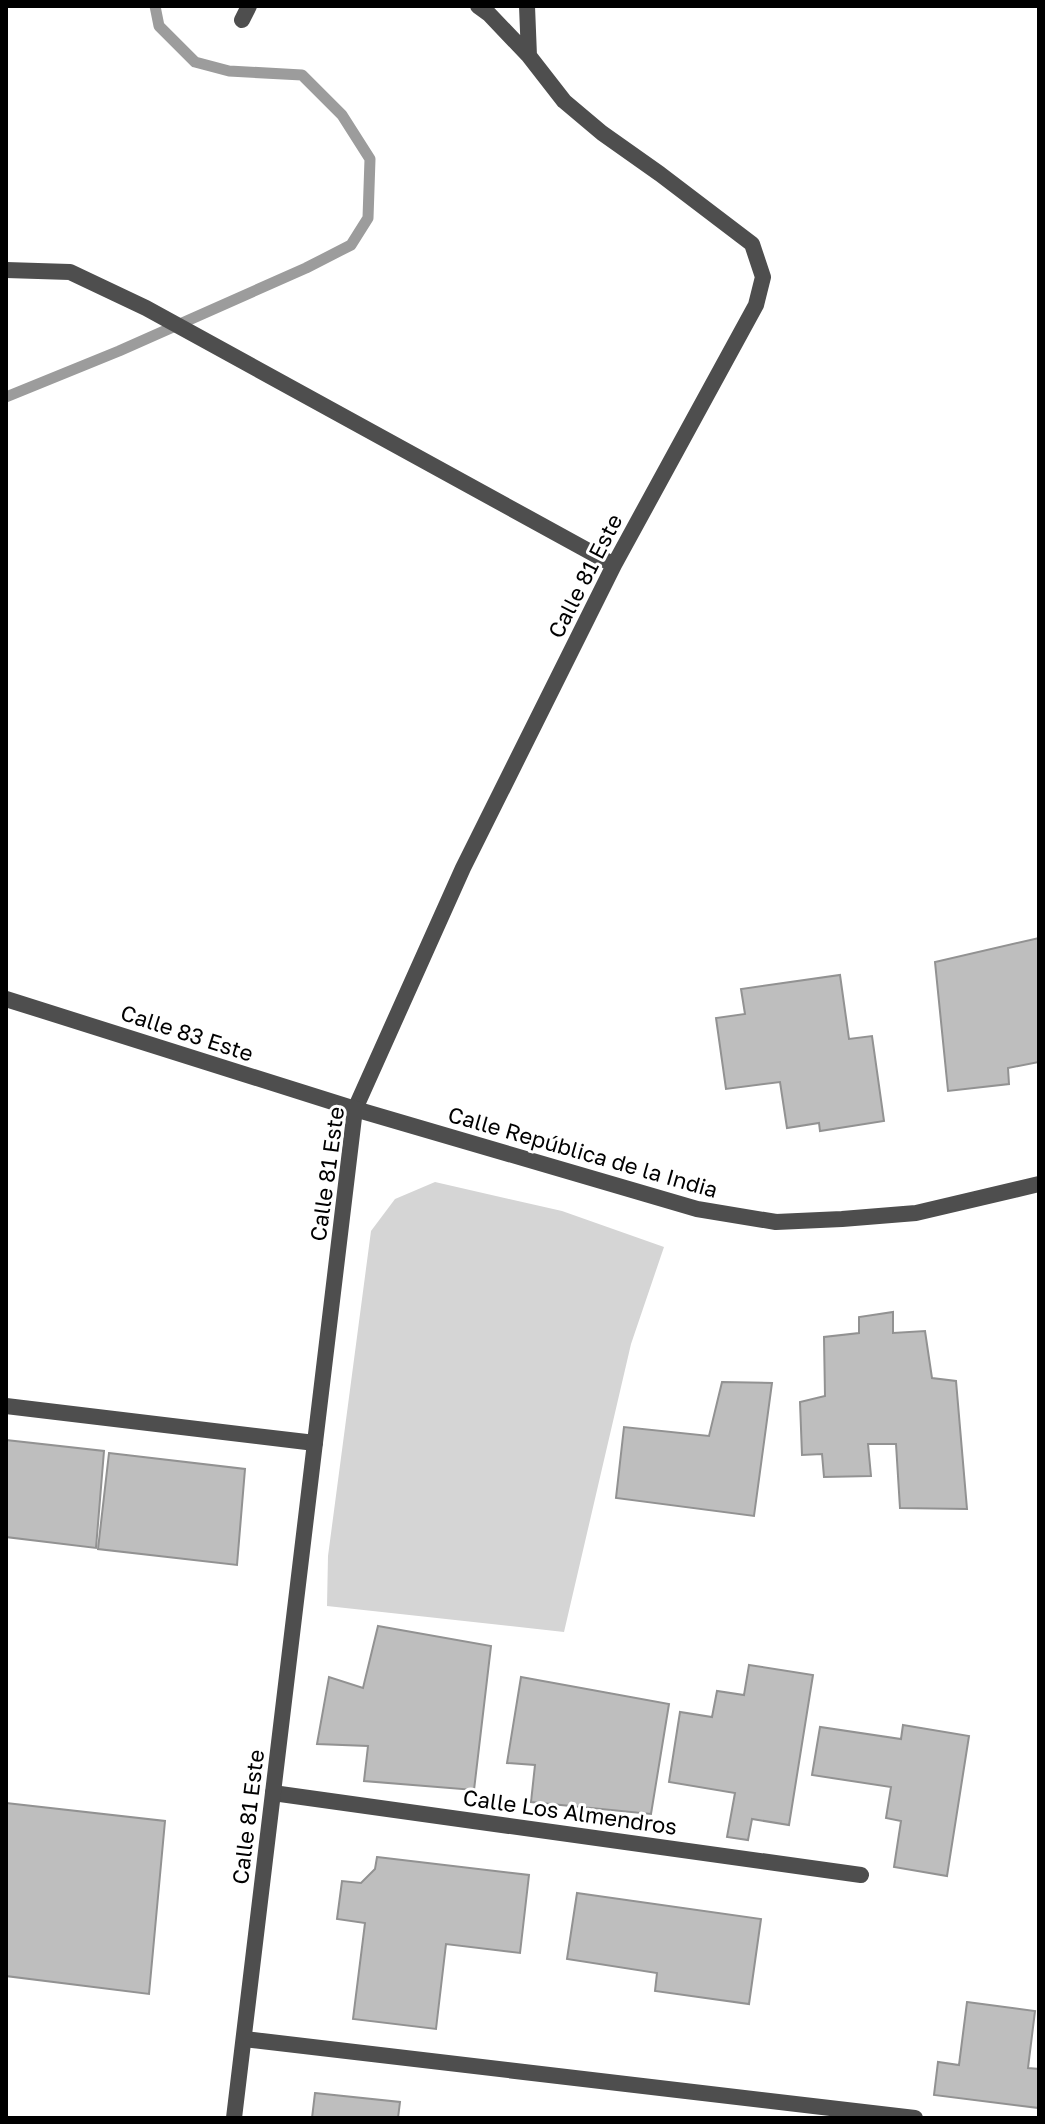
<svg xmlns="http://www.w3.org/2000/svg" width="1045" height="2124" viewBox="0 0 1045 2124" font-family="'Golos Text',sans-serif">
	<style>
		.green { fill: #d5d5d5 }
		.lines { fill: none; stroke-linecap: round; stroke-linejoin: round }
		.stream { stroke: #9c9c9c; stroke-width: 11 }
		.building { fill: #bebebe; stroke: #929292; stroke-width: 2 }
		.service { stroke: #4e4e4e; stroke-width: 16 }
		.minor { stroke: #4e4e4e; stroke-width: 16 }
		.tertiary { stroke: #4e4e4e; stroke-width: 16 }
		.labels { text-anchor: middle; stroke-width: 6; stroke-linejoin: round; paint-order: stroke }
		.street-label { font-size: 22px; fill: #000; stroke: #fff }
	</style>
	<rect width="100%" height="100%" fill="#fff"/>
	<path class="green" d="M435,1182l127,29 102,36 -33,97 -67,288 -237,-26 1,-50 43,-325 24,-32z"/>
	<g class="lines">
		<path class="stream" d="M6,397l113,-46 187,-83 45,-23 17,-27 2,-59 -28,-44 -40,-40 -73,-4 -34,-9 -36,-36 -4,-20"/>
	</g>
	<path class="building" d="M1039,938v124l-31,6 1,16 -61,7 -13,-129z
		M840,975l9,64 23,-3 12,85 -64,10 -1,-8 -32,5 -7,-46 -54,7 -10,-71 29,-4 -4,-25z
		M893,1312v21l32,-2 7,47 24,3 11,128 -67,-1 -4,-64h-28l3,32 -47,1 -2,-23 -20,1 -2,-53 25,-6 -1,-59 35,-4v-16z
		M722,1382l50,1 -18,133 -138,-18 8,-71 85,9z
		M6,1440l98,11 -8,97 -90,-11z
		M109,1453l136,16 -8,96 -139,-16z
		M378,1626l113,20 -17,144 -110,-9 4,-35 -51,-2 12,-67 34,11z
		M749,1665l64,10 -24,150 -37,-6 -4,21 -21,-3 8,-44 -66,-11 11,-70 32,5 5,-26 27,4z
		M521,1677l148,27 -18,110 -120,-12 4,-37 -28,-2z
		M903,1725l66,11 -22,140 -53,-9 7,-46 -15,-3 5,-31 -79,-12 8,-48 81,12z
		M6,1803l159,18 -16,173 -143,-18z
		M377,1857l152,18 -9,78 -74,-9 -10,85 -83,-10 12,-96 -28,-4 5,-38 19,2 14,-14z
		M577,1893l184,26 -12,85 -94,-13 2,-18 -90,-14z
		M967,2002l68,9 -7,57 11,1v39l-105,-13 4,-33 21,3z
		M315,2093l85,9 -2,16h-86z"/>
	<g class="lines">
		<path class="service" d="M6,1406l309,37"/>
		<path class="minor" d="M527,6l2,50
			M242,20l7,-14
			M6,270l64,2 76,36 468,257
			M355,1109l108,-241 151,-303 142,-260 7,-28 -11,-33 -92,-70 -58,-41 -38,-32 -35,-45 -40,-42 -11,-8
			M273,1793l588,82
			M244,2039l671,79"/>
		<path class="tertiary" d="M6,999l349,110 342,100 79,13 66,-3 74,-6 123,-29
			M234,2118l121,-1009"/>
	</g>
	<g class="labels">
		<g class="street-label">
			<text transform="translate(585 576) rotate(-63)" y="8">Calle 81 Este</text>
			<text transform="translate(187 1033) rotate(18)" y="8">Calle 83 Este</text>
			<text transform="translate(583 1152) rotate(16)" y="8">Calle República de la India</text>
			<text transform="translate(327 1174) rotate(-82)" y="8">Calle 81 Este</text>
			<text transform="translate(570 1812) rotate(8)" y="8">Calle Los Almendros</text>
			<text transform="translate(248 1817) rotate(-83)" y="8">Calle 81 Este</text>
		</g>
	</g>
	<rect width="1045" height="2124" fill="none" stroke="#000000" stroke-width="16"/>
</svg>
